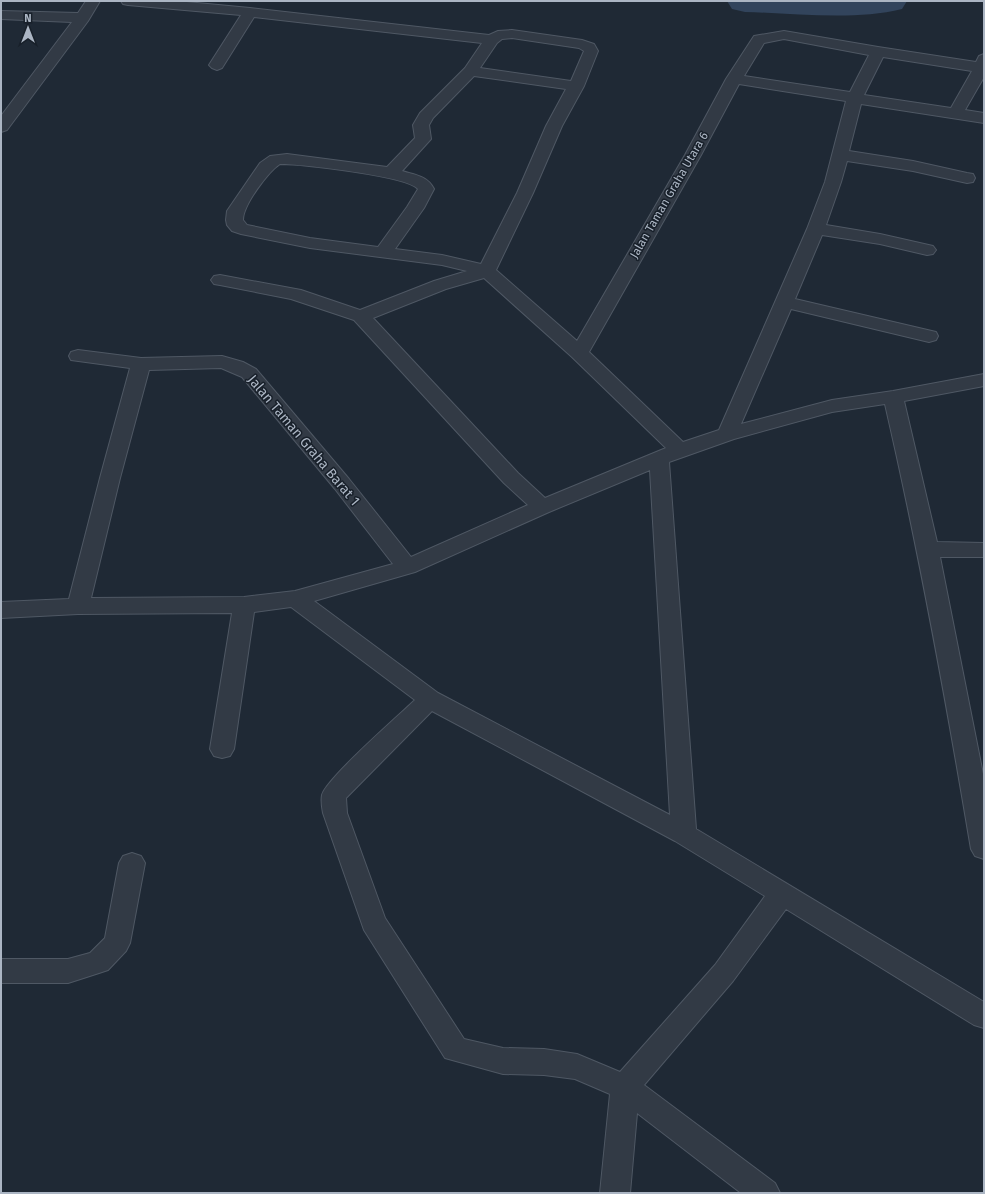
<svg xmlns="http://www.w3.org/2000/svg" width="985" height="1194" viewBox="0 0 985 1194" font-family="'Fira Sans',sans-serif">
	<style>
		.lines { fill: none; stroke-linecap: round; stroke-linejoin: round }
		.river { fill: #32445c; fill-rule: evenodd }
		.street-casing { stroke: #4f5864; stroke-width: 2 }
		.street { fill: #323a45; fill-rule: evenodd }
		.labels { text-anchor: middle; stroke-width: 3; stroke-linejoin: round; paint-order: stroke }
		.far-street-label { font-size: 12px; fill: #abb5c3; stroke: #18202a }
		.street-label { font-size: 14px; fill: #abb5c3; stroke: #18202a }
	</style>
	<rect width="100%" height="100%" fill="#1f2935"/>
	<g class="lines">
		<path class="river" d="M727,1h180l-5,8c-49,12 -107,4 -157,3l-13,-3z"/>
		<g class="street-casing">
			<path id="street" d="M86,1h14l-12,20 -81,109 -6,2v-16l71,-94 -71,-3v-8l77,2z
				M121,1h55l74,7 239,27 9,-4 14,-1 70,10 12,4 4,7 -14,35 -22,40 -29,67 -37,77 81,71 108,-186 41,-76 28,-43 30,-5 94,16 98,15 3,-6 5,-2v23l-19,33 19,3v10l-123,-19 -12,47 64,10 54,12 6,1 2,4 -2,4 -6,1 -54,-12 -66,-10 -6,21 -15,43 54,9 53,12 3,4 -3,4 -6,1 -47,-11 -58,-9 -27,64 141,33 2,4 -2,4 -7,2 -138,-33 -50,115 91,-24 61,-9 91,-17v12l-80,15 33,141 47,1v14h-44l44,222v80l-9,-3 -4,-7c-25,-149 -52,-298 -86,-445l-53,8 -98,27 -65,23 27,367 288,173v26l-10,-3 -188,-116 -53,72 -89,104 131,98 5,10h-39l-104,-80 -7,80h-30l10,-99 -35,-15 -31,-4 -41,-1 -58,-16 -81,-128 -41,-117c-1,-5 -2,-13 -1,-18 4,-16 77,-80 93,-95l-124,-93 -37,5 -20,137 -4,7 -8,2 -8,-2 -4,-7 22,-136 -154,1 -77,4v-16l68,-3 31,-121 30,-110 -59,-8 -2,-4 2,-4 7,-2 63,8 81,-2 21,6 13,7 93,110 62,78 117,-52 -24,-22 -150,-163 -63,-21 -71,-14 -6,-1 -3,-4 3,-4 6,-1 81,15 59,20 74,-29 33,-10 -25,-6 -132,-17 -69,-14 -9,-3 -5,-6 -1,-5 1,-9 33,-48 10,-7 17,-2 100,13 28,-29 -2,-13 7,-12 45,-45 17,-25 -228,-26 -32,51 -5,2 -5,-2 -3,-3 32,-50 -113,-10 -5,-1zM512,38l67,10 5,3 -13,30 -91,-13 17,-25 5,-4zM784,39l85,16 -19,37 -106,-16 20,-33zM883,57l89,14 -21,37 -87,-13zM474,76l92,13 -20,37 -29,67 -36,71 -39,-9 -47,-6 29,-41 10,-19c-6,-13 -19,-14 -32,-18l29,-32 -2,-14 4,-7zM739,84l107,17 -21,81 -18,47 -88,201 -36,12 -94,-90 112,-197zM280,164c20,0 128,12 138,25l-11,18 -29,40 -68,-9 -63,-13 -4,-5c0,-15 25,-48 37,-56zM484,278l88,79 94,91 -121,50 -27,-25 -145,-155 73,-29zM221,368l21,9 93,112 58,75 -98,27 -51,6 -153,1 29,-120 29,-108zM650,470l20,345 -232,-122 -124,-92 101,-29 134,-60zM432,711l243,130 90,55 -50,69 -95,107 -43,-18 -33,-5 -41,-1 -39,-9 -79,-121 -38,-105 -1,-15z
				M132,853l9,3 4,7 -15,80 -4,8 -18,19 -9,3 -31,10h-67v-24h67l22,-6 15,-15 14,-75 4,-7z"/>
		</g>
		<use href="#street" class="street"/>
	</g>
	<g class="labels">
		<g class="far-street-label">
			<text transform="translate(669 195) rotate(-60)" y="4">Jalan Taman Graha Utara 6</text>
		</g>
		<g class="street-label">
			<text transform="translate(304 440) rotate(50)" y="5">Jalan Taman Graha Barat 1</text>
		</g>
	</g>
	<rect width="985" height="1194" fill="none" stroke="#abb5c3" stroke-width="4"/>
	<g transform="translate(28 28)" stroke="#18202a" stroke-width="3" paint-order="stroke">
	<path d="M0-3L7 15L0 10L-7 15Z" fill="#abb5c3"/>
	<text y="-6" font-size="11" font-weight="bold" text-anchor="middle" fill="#abb5c3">N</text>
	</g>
</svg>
